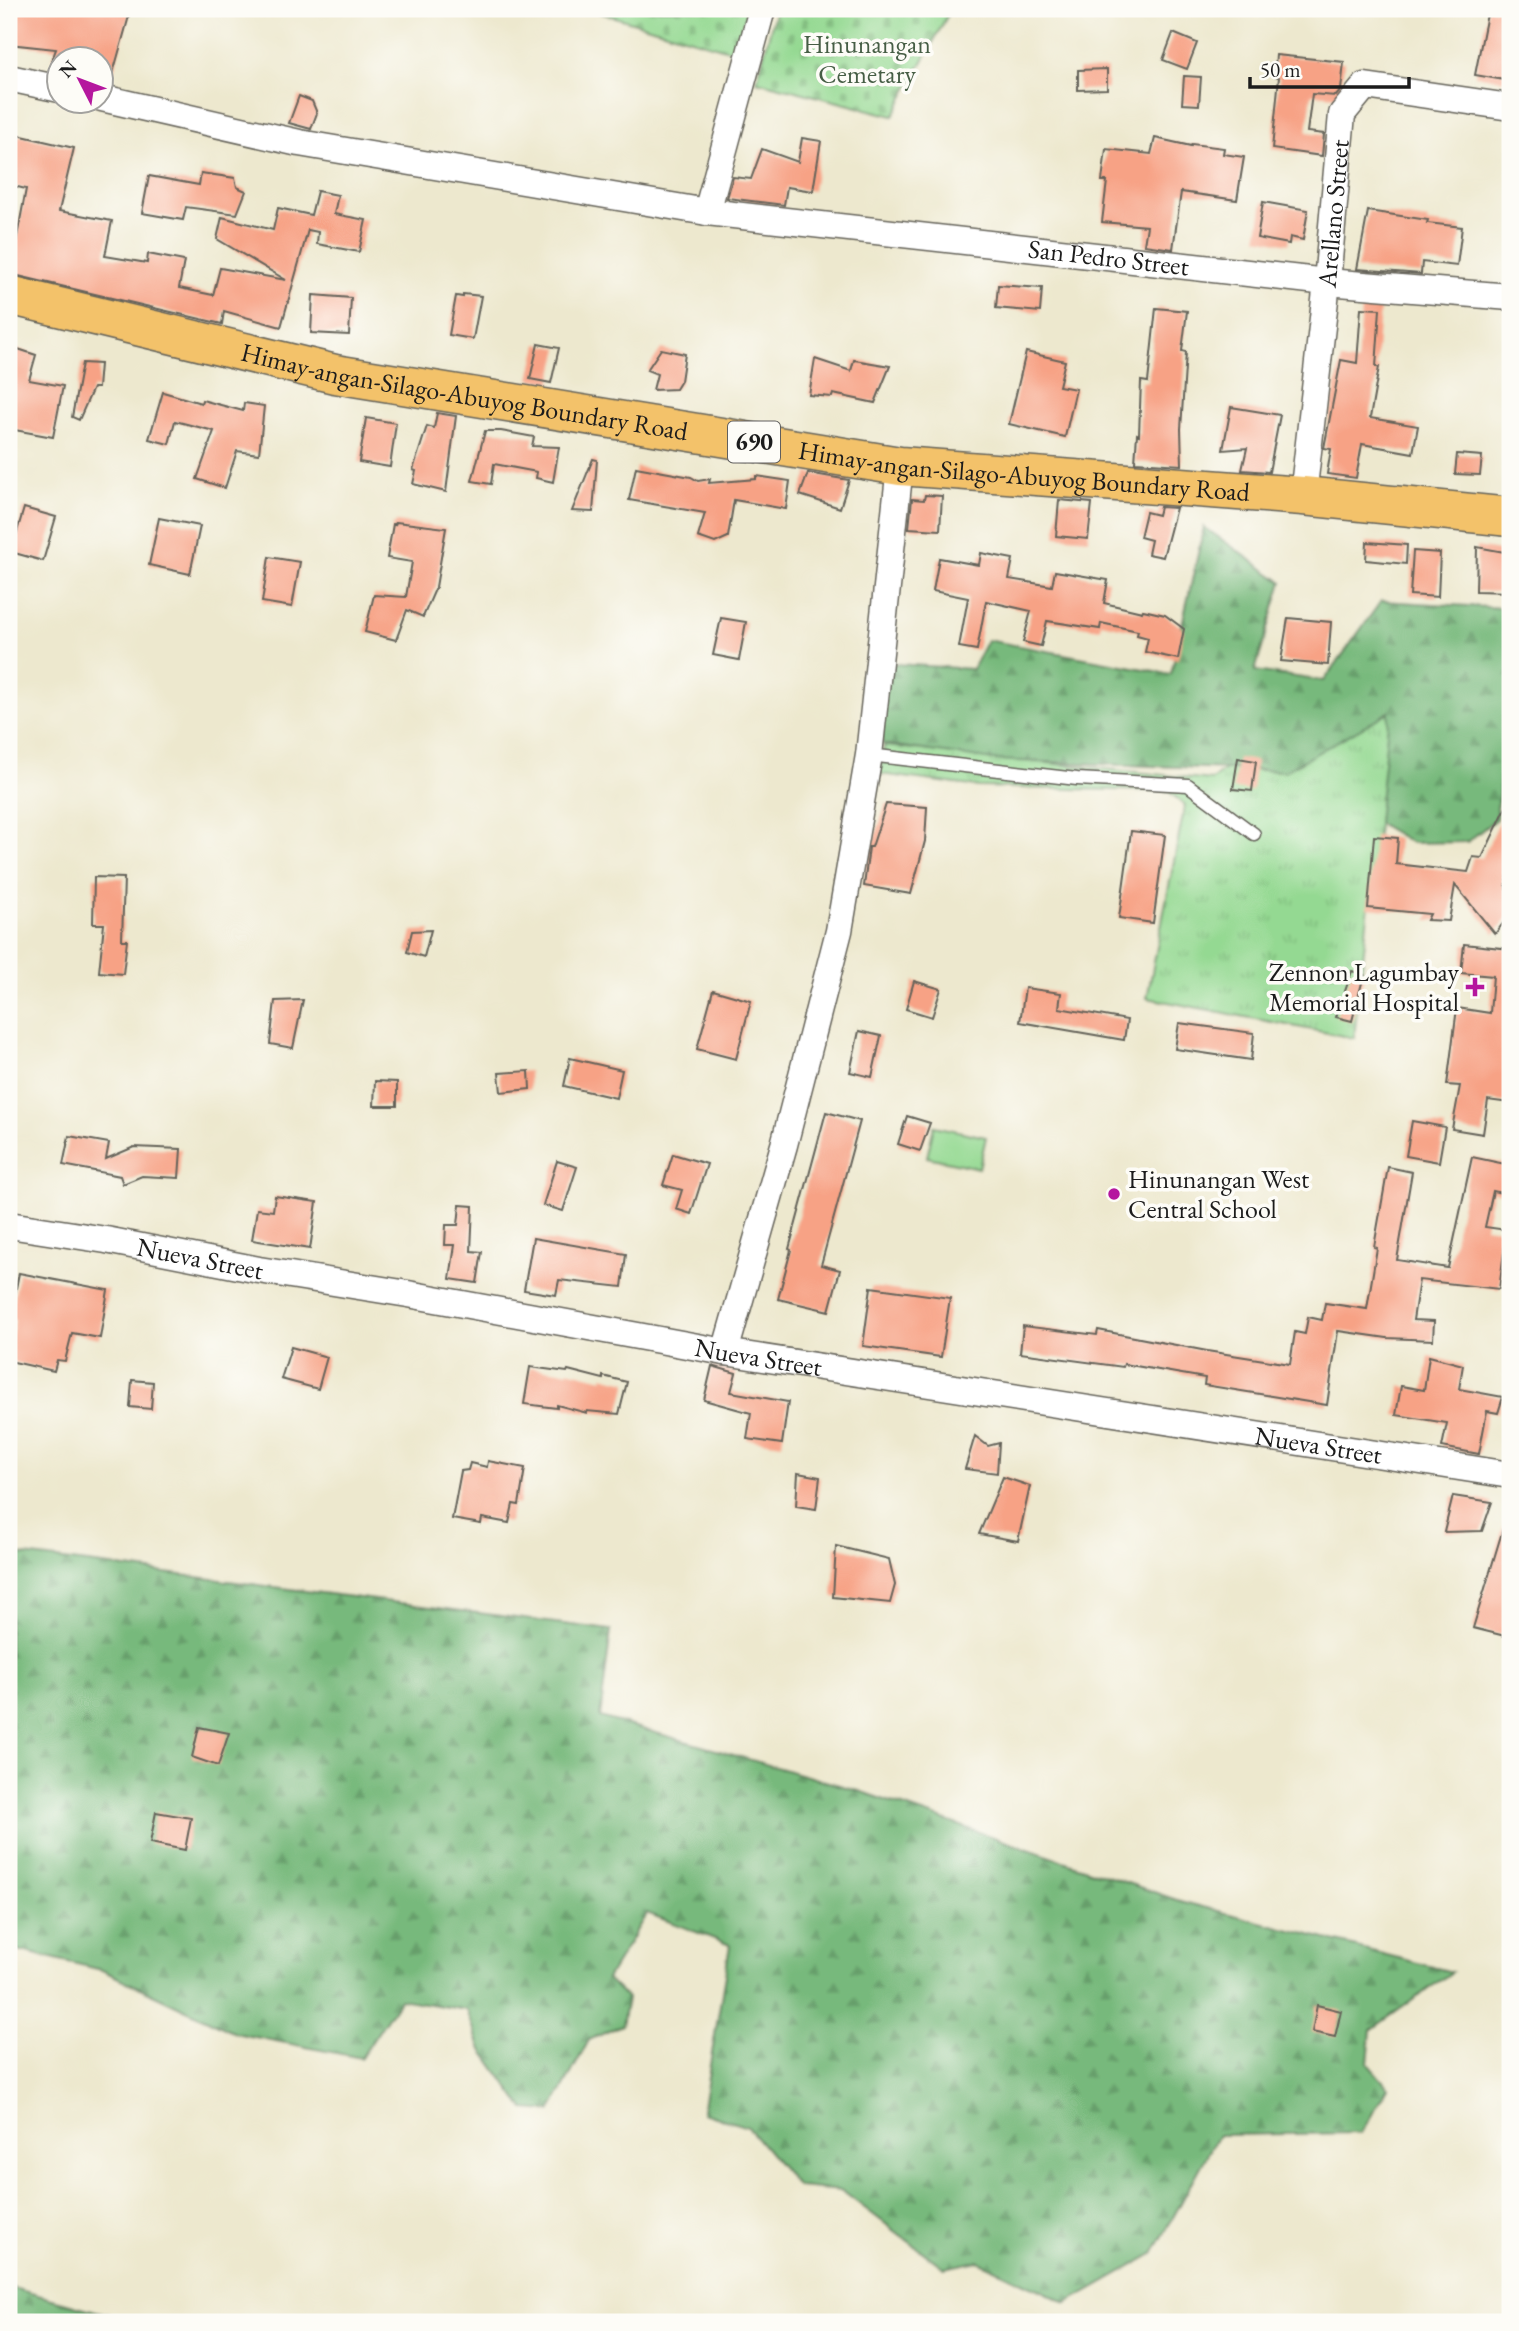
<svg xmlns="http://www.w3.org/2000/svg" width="1519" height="2331" viewBox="0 0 1519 2331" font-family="'EB Garamond',serif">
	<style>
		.grass { fill: url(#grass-tufts); stroke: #587a57; stroke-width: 2 }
		.forest { fill: url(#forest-firs); stroke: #4a6a4c; stroke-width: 2 }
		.cemetery { fill: url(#cemetery-stones); stroke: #587a57; stroke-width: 2 }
		.garden { fill: #94d992; stroke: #587a57; stroke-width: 2 }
		.building { fill: #f7a285 }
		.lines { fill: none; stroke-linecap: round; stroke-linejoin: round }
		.lane-casing { stroke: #65635a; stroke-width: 15 }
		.street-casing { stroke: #65635a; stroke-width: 29 }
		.primary-casing { stroke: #65635a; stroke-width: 41 }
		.lane { stroke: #fff; stroke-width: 12 }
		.street { stroke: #fff; stroke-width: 26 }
		.primary { stroke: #f3c26a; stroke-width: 38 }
		.poi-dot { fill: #b5179e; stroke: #fdfcf7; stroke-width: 2.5 }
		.labels { text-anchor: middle; stroke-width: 7; stroke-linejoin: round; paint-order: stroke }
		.shield { fill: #fdfcf7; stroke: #605f5e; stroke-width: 2 }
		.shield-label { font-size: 24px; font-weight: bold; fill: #1c1c1c }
		.park-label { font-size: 26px; fill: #465e45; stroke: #fdfcf7 }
		.street-label { font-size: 26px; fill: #1c1c1c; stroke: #fdfcf7 }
		.poi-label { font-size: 26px; fill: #1c1c1c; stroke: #fdfcf7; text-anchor: end }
	</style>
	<defs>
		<pattern id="grass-tufts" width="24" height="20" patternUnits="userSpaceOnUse" patternTransform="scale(1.75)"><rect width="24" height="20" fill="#94d992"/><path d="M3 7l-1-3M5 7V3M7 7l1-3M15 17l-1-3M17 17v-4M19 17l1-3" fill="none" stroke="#7fba7d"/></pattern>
		<pattern id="forest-firs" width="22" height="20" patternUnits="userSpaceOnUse" patternTransform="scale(1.75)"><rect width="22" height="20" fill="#77b97c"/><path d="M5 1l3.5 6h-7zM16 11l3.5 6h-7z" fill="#669e6b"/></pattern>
		<pattern id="cemetery-stones" width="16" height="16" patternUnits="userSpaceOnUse" patternTransform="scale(1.75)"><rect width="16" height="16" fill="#94d992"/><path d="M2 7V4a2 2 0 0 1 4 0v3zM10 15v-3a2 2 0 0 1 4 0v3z" fill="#7fba7d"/></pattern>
	</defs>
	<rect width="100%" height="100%" fill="#fdfcf7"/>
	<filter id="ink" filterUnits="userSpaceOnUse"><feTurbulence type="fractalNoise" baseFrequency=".0143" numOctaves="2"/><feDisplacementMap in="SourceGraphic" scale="14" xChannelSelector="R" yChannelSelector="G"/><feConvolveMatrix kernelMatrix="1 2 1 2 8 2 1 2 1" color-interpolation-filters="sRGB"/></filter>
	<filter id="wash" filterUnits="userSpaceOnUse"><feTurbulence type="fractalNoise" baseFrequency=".00686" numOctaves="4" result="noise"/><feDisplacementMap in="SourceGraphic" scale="28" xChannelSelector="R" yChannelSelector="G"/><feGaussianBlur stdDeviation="1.57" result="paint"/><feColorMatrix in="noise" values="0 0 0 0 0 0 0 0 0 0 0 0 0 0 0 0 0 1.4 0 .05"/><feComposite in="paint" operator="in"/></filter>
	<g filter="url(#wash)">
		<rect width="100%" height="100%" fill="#ede8ce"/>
		<path class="grass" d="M1391,709l-37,329 -207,-40 38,-193 -17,-14 -189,-4 -99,-13 4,-28 328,34 79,-67z"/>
		<path class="forest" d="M1204,527l78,55 -27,89 69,10 57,-80 123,7 6,18v146h-9l-5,47 -29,23 -55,1 -34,-20 11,-111 -104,59 -292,-11 -111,-16v-81l90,6 15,-29 184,34z
			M9,1553l602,77 -11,87 253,72 327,112 272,71 -81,58 -3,34 20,23 -27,46 -143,2 -65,119 -86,49 -89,-42 -34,7 -102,-77 -44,-4 -50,-60 -46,-14 28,-168 -83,-32 -40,66 20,19 -5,27 -33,15 -38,71 -27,-2 -44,-62 -13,-37 -67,-11 -39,59 -126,-25 -133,-63 -93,-22z
			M9,2287l126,35h-126z"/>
		<path class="cemetery" d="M587,9h160l-11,43z
			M776,9h175l-58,107 -136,-35z"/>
		<path class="garden" d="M934,1126l52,11 -7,31 -52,-11z"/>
		<g id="blocks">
			<path class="building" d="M9,9h122l-21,75 -8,-1v-23h-50l4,-11 -47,-5z
				M1488,9h22v72l-35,-6z
				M1173,33l24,10 -10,26 -24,-9z
				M1276,55l68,7 -3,28 -5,6 -24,-2 -5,38 17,2 -2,22 -50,-7 7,-72 -5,-1z
				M1107,69v20l-29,1v-20z
				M1184,76l17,1 -2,28 -17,-1z
				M299,96l13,5 5,12 -6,16 -22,-6z
				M9,133l65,15 -15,63 53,10 -7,35 42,7 1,-9 36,7 -5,27 34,7 7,-27 66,12 -69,-41 5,-22 51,13 5,-22 33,7 6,-24 21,4 -4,19 32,6 -7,32 -42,-8 1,-12 -10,-2 -27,97 -57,-16 -2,13 -212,-50 16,-85 -17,-4z
				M802,138l19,3 -8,50 -26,-4 -3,18 -57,-7 6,-21 18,2 11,-30 36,13z
				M1155,138l36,8 1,-2 32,4 -1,6 21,3 -7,43 -56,-8 -8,57 -29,-4 3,-19 -45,-4 5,-41h-5l4,-32 45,5z
				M201,173l34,5 2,9 9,4 -9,23 -51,-7 -3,13 -41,-7 7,-37 50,9z
				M1263,202l45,8 -5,30 -13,-3 -1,7 -32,-6z
				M1368,211l60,9 -1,3 35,4 -5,39 -35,-4 -1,12 -64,-5z
				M998,285l44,3 -2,24 -44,-4z
				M463,294l18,2 -8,43 -24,-4 7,-39 7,1z
				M313,295l38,3 -2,37 -38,-2z
				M1156,308l31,3 -5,40 4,1 -5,77 1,36 -47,-3 2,-28 2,1 2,-54 7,1z
				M1361,308l19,1 -4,58h3l-9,51 48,8 -5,27 -51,-9 -6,34 -29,-4 4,-25 -7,-1 17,-88 16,3z
				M538,344l21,4 -8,35 -21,-4z
				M9,346l27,9 -7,25 34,6 -10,51 -44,-8z
				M661,349l24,5 -4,27 -5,8 -23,1 4,-16 -10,-4z
				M1026,352l39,9 -6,25 17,3 -11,48 -56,-13z
				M815,359l36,12 3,-11 36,6 -15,37 -42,-9 -1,3 -23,-2z
				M82,363l18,1 -2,24h-5l-14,32 -7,-3z
				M163,392l38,11 1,-3 41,11 1,-8 20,3 -5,48 -22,-3 -12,37 -28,-9 17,-48 -39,-10 -6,23 -20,-5z
				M1231,407l49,8 -11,57 -27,-2 5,-22 -24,2z
				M437,413l19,3 -10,76 -33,-8 3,-13 -3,-1 14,-44 7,2z
				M366,418l30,5 -6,44 -31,-5z
				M485,431h16l33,6 -2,9 27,1 -6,35 -17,-4 1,-6 -43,-8 -3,20 -19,-3z
				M1457,454l25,2 -2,19 -25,-1z
				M593,459l4,1 -4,52 -21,-1z
				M636,467l55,10 7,4 12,-2 -1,4 47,-4v-3l34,5 -4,28 -52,-9 -6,37 -13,6 -17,-6 7,-24 -76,-13z
				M808,473l41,7 -9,28 -40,-13z
				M925,495l17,1 -2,34 -31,-2 3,-29 12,1z
				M1059,500l33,3 -4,36 -32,-3z
				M1160,507l16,1 -13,49 -15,-3 3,-14 -11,-3 6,-25 12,3z
				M24,508l32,9 -13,44 -32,-9z
				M159,518l41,8 -10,48 -41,-9z
				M396,522l50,6 -10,59 -13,30 -16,-7 -11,30 -31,-8 9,-37 32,2 6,-35 -25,-4 6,-34 2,1z
				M1367,542l40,3 -1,19 -40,-4z
				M1477,547l33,6v39l-34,-1z
				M1413,551l27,2 -2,44 -28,-2z
				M981,553l32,6 -4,20 43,7 3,-15 53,9 -4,23 38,9 1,-2 22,5 19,14 -6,30 -33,-7 3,-14 -11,-3 1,-4 -37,-8 -1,6 -53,-8 -6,25 -18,-4 8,-31 -45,-10 -9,49 -18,-3 9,-49 -35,-7 6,-33 40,7z
				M269,557l31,5 -8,45 -30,-5z
				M721,618l25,4 -7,38 -26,-5z
				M1288,618l43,4 -3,43 -47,-4z
				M1238,758l18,3 -4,30 -19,-2z
				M1510,799v65l-4,23 4,7v20l-15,20 -40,-49 -6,36 -22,-1 3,-6 -62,-6 6,-72 24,2 -2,26 72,8 5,-15 9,1z
				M886,804l41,3 -2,34 -14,53 -47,-8 5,-39h3z
				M1131,831l34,4 -12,88 -34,-5z
				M94,877l30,1 -2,62h5l-4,34 -24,-2 5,-48h-11z
				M431,930l-7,27 -17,-5 5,-21z
				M1464,944l46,5v154l-22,-3 -5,34 -31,-5 8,-43 -13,-1 10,-77 33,5 3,-37 -32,-3z
				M1352,971l12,4 -12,46 -16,-4z
				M914,981l27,8 -9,28 -26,-8z
				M1025,988l36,5 -2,15 68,12 -3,20 -104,-18z
				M713,990l38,11 -15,58 -39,-10z
				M303,1000l-10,48 -23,-4 5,-43z
				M1179,1023l75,10 -3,27 -76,-11z
				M859,1031l22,5 -9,41 -22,-5z
				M570,1058l52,12 -6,28 -52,-12z
				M529,1071l1,18 -29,3 -2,-19z
				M375,1081l22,1v24h-23z
				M826,1112l34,9 -39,144 19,5 -11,41 -51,-12 13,-49 -2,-1z
				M907,1116l23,7 -10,28 -22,-7z
				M1412,1121l33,6 -6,35 -33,-6z
				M69,1136l40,7 -3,16 28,-12 47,2 -2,29 -37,-2 -19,8 -3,-8 -57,-11z
				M673,1154l34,10 -16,50 -15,-5 6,-19 -19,-5z
				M1472,1157l38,8v30l-17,-4 -8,36 22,3 -8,59 -80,-9 -6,40 21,1 -1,19 -46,-2 -49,-7 -11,74 -123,-20 1,-7 -81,-14 -1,3 -103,-14 3,-27 74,9 1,-5 109,21 83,13 5,-32 10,2 3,-17 14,3 3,-17 42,6 10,-61 -3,-1 14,-80 24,5 -15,88 51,8z
				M557,1161l20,6 -14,44 -20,-6z
				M275,1196l42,6 -7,47 -58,-9 5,-31 16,2z
				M460,1205l13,1 -2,45 11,1 -5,31 -27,-4 5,-34h-10l1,-20h12z
				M533,1238l93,16 -4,33 -63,-7 -3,15 -32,-5z
				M19,1273l89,17 -8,48 -28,-5 -7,28 -8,-1 -3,11 -45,-10v-15l6,-26 -5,-1z
				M871,1287l79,11 -9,59 -78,-11z
				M291,1347l36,10 -9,32 -37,-10z
				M1429,1356l34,9 -4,24 44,8 -5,16 -11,-2 -8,43 -37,-7 5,-24 -51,-8 5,-29 23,4z
				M712,1366l24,7 -5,19 57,10 -6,42 -35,-5 4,-26 -47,-13z
				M530,1367l37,5 1,-2 35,9v-3l24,6 -8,32 -32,-3v2l-30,-8v3l-33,-4z
				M132,1380l21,2 -2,27 -21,-2z
				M975,1436l13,10 11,-3 -2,30 -32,-4z
				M488,1461l37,7 -6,37 -6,-1 -4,19 -27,-5 -1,6 -29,-5 9,-48 7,-1 2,-7 17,4z
				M798,1473l22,4 -4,32 -20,-3z
				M1003,1477l27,9 -12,55 -39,-7z
				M1453,1496l39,6 -10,29 -38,1z
				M1505,1522h5v66l-6,22 6,2v5l-5,19 -32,-8z
				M836,1546l53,13 6,26 -5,18 -57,-6z
				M199,1727l30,6 -11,33 -26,-9z
				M156,1812l35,6 -6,32 -35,-7z
				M1317,2005l24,6 -6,26 -23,-5z"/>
		</g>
	</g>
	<g filter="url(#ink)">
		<use href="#blocks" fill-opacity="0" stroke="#65635a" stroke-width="2"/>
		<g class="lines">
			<g class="lane-casing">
				<path id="lane" d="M869,755l208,24 111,6 66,49"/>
			</g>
			<g class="street-casing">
				<g id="street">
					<path d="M9,78l51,11"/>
					<path id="s1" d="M102,98l197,45 408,69 620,70 183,15"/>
					<path d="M707,212l55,-203"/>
					<path id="s2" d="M1303,496l24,-214 15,-168 23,-28 145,21"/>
					<path id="s3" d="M9,1225l97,15 153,30 149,24 317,58 785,123"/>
					<path d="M725,1352l59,-207 55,-214 30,-176 31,-289"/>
				</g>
			</g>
			<g class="primary-casing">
				<g id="primary">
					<path id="s4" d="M9,295l326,79 565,92 403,30 207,21"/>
				</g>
			</g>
			<use href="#lane" class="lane"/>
			<use href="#street" class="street"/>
			<use href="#primary" class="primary"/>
		</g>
	</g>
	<g class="poi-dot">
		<path d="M1471.5 976.5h7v7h7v7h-7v7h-7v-7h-7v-7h7z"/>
		<circle cx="1114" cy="1194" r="7"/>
	</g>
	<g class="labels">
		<rect class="shield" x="728" y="421.5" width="52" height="41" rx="5"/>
		<g class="shield-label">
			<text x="754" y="450">690</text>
		</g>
		<g class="park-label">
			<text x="867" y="53">Hinunangan<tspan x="867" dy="30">Cemetary</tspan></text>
		</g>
		<g class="street-label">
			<text dy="9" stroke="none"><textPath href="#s2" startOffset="284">Arellano Street</textPath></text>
			<text dy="9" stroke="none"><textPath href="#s1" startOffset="1020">San Pedro Street</textPath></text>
			<text dy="9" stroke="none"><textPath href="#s4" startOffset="466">Himay-angan-Silago-Abuyog Boundary Road</textPath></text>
			<text dy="9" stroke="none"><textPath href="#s4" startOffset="1032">Himay-angan-Silago-Abuyog Boundary Road</textPath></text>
			<text dy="9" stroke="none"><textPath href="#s3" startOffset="194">Nueva Street</textPath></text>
			<text dy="9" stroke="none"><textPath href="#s3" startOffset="761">Nueva Street</textPath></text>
			<text dy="9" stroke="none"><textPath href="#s3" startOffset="1328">Nueva Street</textPath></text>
		</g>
		<g class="poi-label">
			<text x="1459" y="981">Zennon Lagumbay<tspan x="1459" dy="30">Memorial Hospital</tspan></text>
			<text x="1128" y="1188" text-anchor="start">Hinunangan West<tspan x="1128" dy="30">Central School</tspan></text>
		</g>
	</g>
	<rect width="1519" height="2331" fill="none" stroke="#fdfcf7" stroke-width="35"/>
	<g transform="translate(80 80) rotate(312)"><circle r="33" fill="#fdfcf7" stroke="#a3a29f" stroke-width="2"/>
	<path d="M0-5L12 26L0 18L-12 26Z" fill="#b5179e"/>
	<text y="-10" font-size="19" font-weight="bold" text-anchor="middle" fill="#1c1c1c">N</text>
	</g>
	<path d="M1250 77v10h159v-10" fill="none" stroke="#1c1c1c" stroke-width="3.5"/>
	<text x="1260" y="77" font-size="21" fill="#1c1c1c" stroke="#fdfcf7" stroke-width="5" paint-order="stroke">50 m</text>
</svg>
